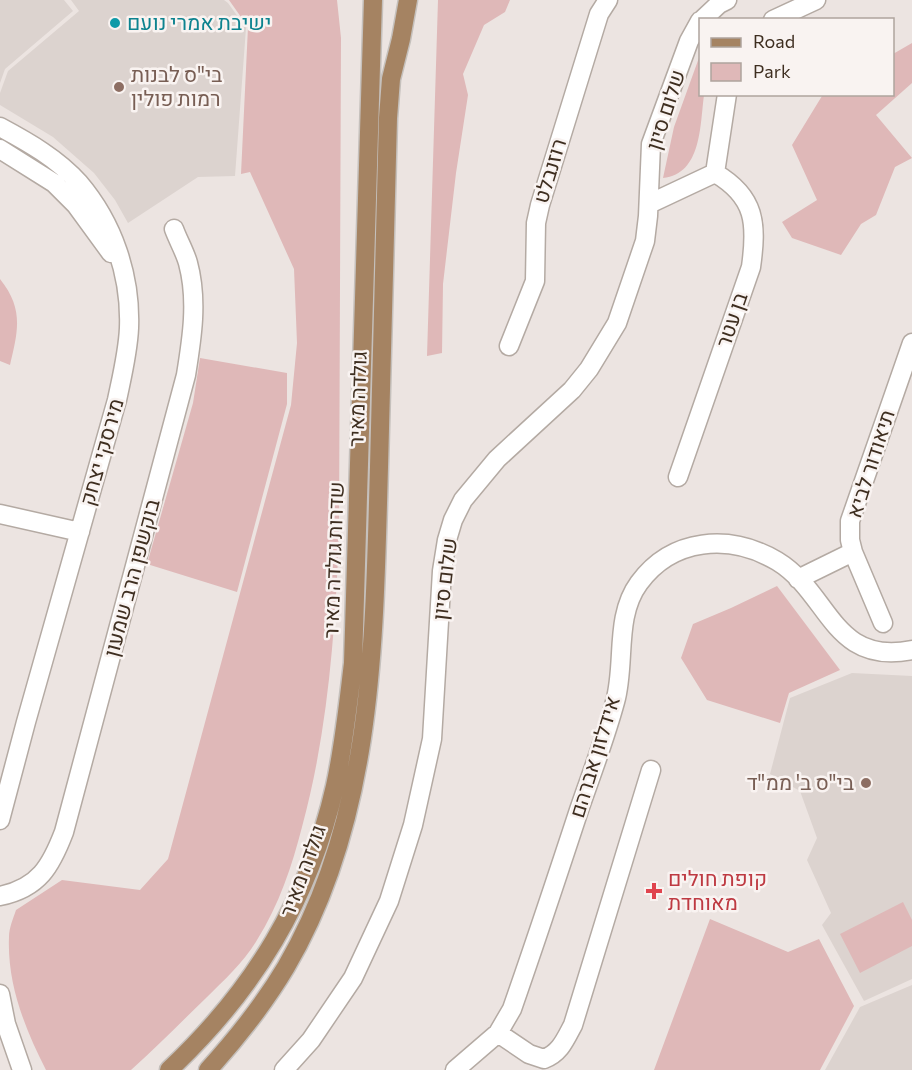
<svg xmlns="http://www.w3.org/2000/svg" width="912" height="1070" viewBox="0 0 912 1070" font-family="Commissioner,Heebo,sans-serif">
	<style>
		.built { fill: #dcd3cf }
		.green { fill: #dfb8b8 }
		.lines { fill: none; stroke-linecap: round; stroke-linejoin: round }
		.minor-casing { stroke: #b4aaa3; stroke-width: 21 }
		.major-casing { stroke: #c5c0bc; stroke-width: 21 }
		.minor { stroke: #fff; stroke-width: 18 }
		.major { stroke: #a58362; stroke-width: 18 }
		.culture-dot { fill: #0f9aa8; stroke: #f9f3f1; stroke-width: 2 }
		.education-dot { fill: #8d6e63; stroke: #f9f3f1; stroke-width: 2 }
		.health-dot { fill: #e0444e; stroke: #f9f3f1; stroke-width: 2 }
		.labels { text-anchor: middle; stroke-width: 5; stroke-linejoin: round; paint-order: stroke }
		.culture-label { font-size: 21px; fill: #0d838f; stroke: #f9f3f1; text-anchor: start }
		.education-label { font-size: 21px; fill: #785e54; stroke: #f9f3f1; text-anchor: start }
		.street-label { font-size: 21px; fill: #3e2e20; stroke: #f9f3f1 }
		.health-label { font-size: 21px; fill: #be3a42; stroke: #f9f3f1; text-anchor: start }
	</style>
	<rect width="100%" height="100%" fill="#ece4e1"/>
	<path class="built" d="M0,0h64l9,11 -68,58 -5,14z
		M71,0h153l4,3 18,25 -11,148 -37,1 -70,46 -13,-23 -21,-27 -41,-36 -53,-32v-12l8,-22 71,-60z
		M852,673l60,3v303l-48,22 -42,-76 9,-12 -24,-53 10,-22 -17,-47 -30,-17 20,-76z
		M912,985v85h-87l35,-63z"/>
	<path class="green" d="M229,0h108l4,38 -2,497c-4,98 -11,196 -37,292 -10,39 -23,78 -45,113 -13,22 -33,40 -51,58 -25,24 -49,49 -75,72h-85c-21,-41 -39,-86 -37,-133 0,-9 4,-18 7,-27l46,-30 78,10 28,-31 123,-454 6,-62 -3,-74 -44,-97 -9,2 7,-147z
		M438,0h72l-5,12 -21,13 -21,49 5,21 -12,78 -13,111 -1,69 -15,3z
		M912,43v40l-36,32 36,43 -17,9 -19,48 -15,9 -20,31 -49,-17 -10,-16 35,-22 -25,-55 30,-49 70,-2 1,-40z
		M700,55v39l4,1c-4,29 -2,79 -41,83l11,-51z
		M0,279c24,30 18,52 10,86l-10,-4z
		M200,358l87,15v31l-50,188 -90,-28 46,-161z
		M777,586l63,84 -51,23 -9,30 -73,-23 -26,-42 12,-34 38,-16z
		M903,902l9,18v26l-52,27 -20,-39z
		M710,919l78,33 31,-13 35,67 -34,64h-166z"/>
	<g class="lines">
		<g class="minor-casing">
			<path id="minor" d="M702,20l17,-16 8,-4
				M773,20l43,-20
				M0,127c28,15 58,32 79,56 34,40 52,92 50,145 -1,24 -7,48 -12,72l-91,322 -26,98
				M0,149l54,34 22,22 35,48
				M715,173l12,-79
				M649,204l66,-31c41,24 42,51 36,94l-73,210
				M509,346l26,-65 1,-58 4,-18 59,-191 9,-14
				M0,514l80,18
				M853,552l30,71
				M798,579l55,-27 -3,-12v-19l62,-178
				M0,896c39,-8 51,-30 64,-64l122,-457c6,-37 12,-75 2,-112 -3,-11 -10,-23 -14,-34
				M0,994l6,30 16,46
				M498,1033l31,21 15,5c16,-6 21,-19 29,-34l78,-255
				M284,1070l27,-30 42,-62 36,-77 24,-76 19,-86 10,-168 5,-31 6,-20 10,-20 34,-41 75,-69 17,-21 28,-46 28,-82 3,-25 3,-72 38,-103 11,-20
				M455,1070l43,-37 14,-24c23,-66 45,-132 67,-199 12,-35 26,-71 36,-108 11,-38 -1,-85 24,-119 33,-45 90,-50 138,-22 53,32 55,105 135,89"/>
		</g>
		<g class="major-casing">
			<path id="major" d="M169,1070c85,-80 140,-170 166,-284 9,-41 13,-82 18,-123l20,-663
				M208,1070c29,-32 56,-66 78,-103 89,-152 88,-330 93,-500 3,-116 6,-232 9,-349l3,-39 10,-40 7,-39"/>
		</g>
		<use href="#minor" class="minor"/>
		<use href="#major" class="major"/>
	</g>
	<circle class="culture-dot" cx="115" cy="23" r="6"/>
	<g class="education-dot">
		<circle cx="119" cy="87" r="6"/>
		<circle cx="866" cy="783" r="6"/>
	</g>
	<path class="health-dot" d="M651 882h6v6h6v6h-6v6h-6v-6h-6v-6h6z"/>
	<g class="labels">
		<g class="culture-label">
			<text x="127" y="30">ישיבת אמרי נועם</text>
		</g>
		<g class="education-label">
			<text x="131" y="82">בי"ס לבנות<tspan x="131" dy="24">רמות פולין</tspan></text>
			<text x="854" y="790" text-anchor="end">בי"ס ב' ממ"ד</text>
		</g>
		<g class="street-label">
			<text transform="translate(666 110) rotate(-72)" y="7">שלום סיון</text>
			<text transform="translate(550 171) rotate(-73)" y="7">רוזנבלט</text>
			<text transform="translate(732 320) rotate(-71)" y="7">בן עטר</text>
			<text transform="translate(358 399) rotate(-88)" y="7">גולדה מאיר</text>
			<text transform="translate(102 452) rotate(-74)" y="7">מירסקי יצחק</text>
			<text transform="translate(871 464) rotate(-72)" y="7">תיאודור לביא</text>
			<text transform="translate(334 560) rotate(-88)" y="7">שדרות גולדה מאיר</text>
			<text transform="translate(132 578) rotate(-75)" y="7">בוקשפן הרב שמעון</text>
			<text transform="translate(445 579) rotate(-83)" y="7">שלום סיון</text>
			<text transform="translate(595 757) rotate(-73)" y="7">אידלזון אברהם</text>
			<text transform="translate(303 871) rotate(-70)" y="7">גולדה מאיר</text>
		</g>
		<g class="health-label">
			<text x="668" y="886">קופת חולים<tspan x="668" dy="24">מאוחדת</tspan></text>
		</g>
	</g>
	<rect x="699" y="18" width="195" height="78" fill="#f9f3f1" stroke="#aea49d" stroke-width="1.5"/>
	<rect x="711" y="38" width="30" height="9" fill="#a58362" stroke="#aea49d" stroke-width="1.5"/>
	<text x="753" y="48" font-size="18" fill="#3e2e20">Road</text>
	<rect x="711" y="63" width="30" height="18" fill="#dfb8b8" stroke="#aea49d" stroke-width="1.5"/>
	<text x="753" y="78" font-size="18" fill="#3e2e20">Park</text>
</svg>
